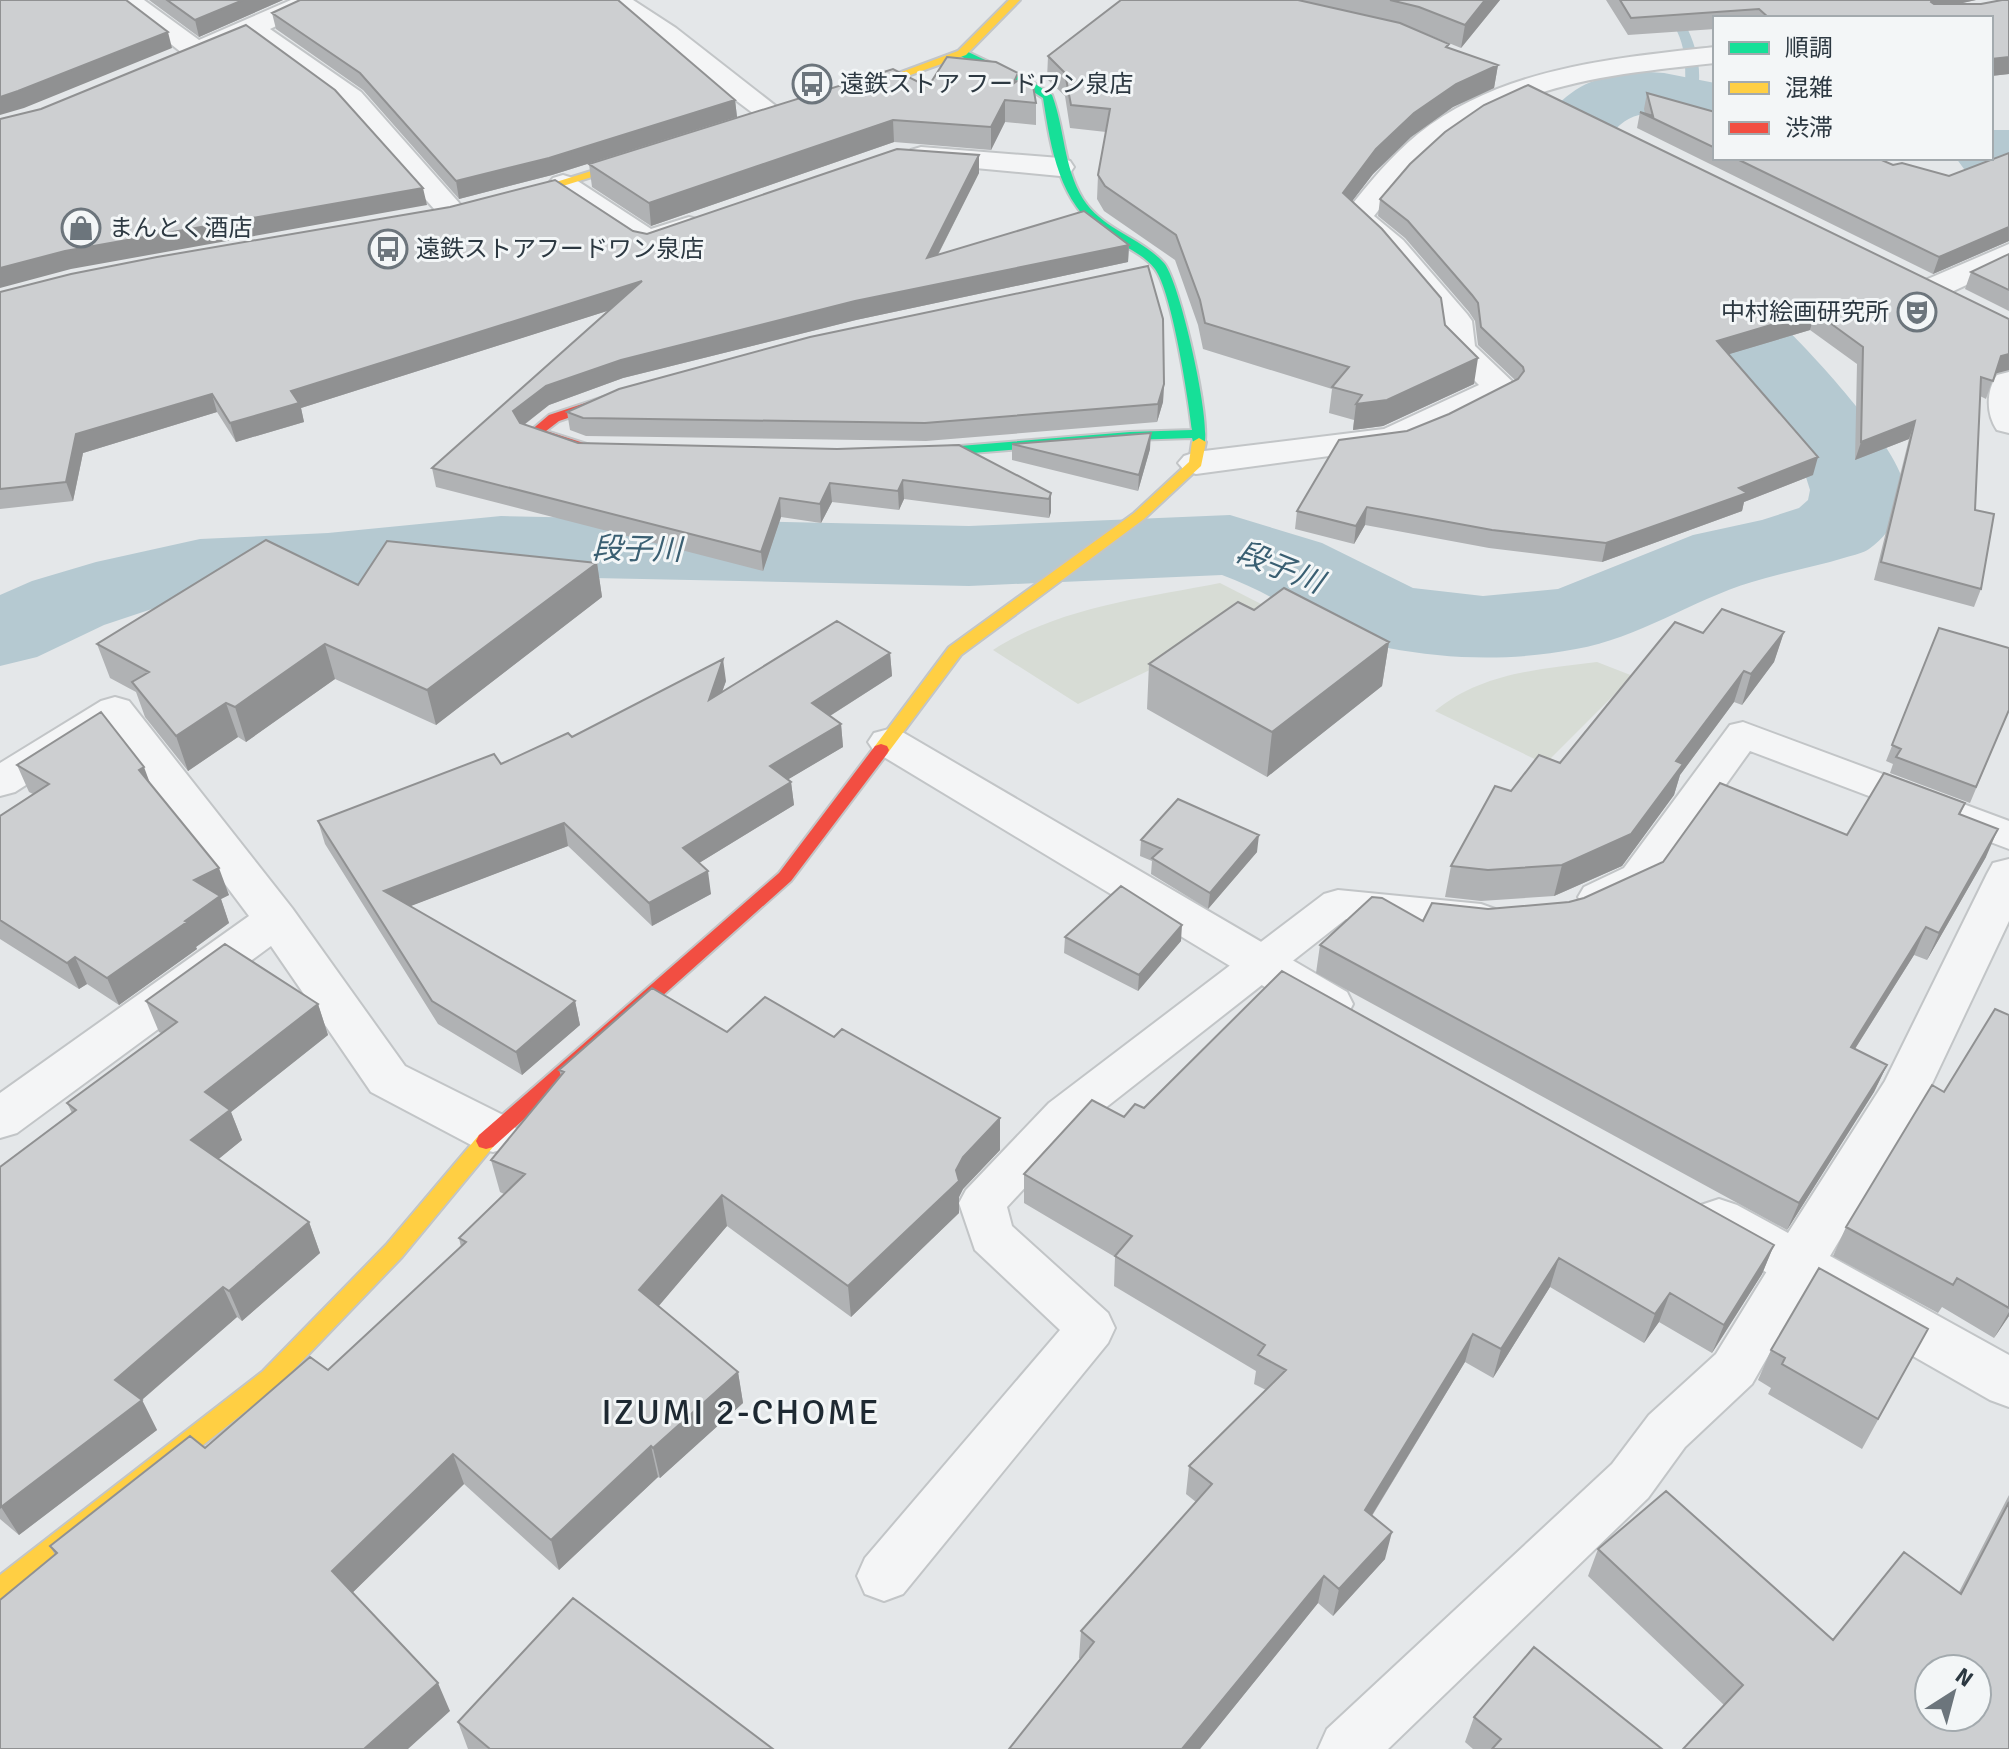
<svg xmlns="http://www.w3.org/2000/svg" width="2009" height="1749" viewBox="0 0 2009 1749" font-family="Signika,'Noto Sans JP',sans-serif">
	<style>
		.green { fill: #d7dcd5 }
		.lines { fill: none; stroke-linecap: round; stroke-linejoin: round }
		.stream { fill: #b5c9d1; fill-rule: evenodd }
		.river { fill: #b5c9d1; fill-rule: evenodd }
		.lane-casing { stroke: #c2c5c7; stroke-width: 4 }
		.street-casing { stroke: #c2c5c7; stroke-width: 4 }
		.fast-casing { stroke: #c2c5c7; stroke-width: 4 }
		.slow-casing { stroke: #c2c5c7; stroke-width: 4 }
		.jam-casing { stroke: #c2c5c7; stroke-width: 4 }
		.lane { fill: #f4f5f6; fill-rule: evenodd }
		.street { fill: #f4f5f6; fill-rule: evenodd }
		.fast { fill: #16e098; fill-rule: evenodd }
		.slow { fill: #ffcf43; fill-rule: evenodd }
		.jam { fill: #f24e42; fill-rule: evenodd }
		.wall { fill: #b0b2b4 }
		.shaded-wall { fill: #909192 }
		.building { fill: #cdcfd1; stroke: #909192; stroke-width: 2; fill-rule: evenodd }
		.labels { text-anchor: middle; stroke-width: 6; stroke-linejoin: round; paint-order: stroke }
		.far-poi-label { font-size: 24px; fill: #2c3841; stroke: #f3f6f7; text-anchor: start }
		.water-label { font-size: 30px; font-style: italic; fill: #3a5f72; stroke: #f3f6f7 }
		.near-neighbourhood-label { font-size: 36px; letter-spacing: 2px; fill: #1e2932; stroke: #f3f6f7 }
	</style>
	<rect width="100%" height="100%" fill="#e4e7e9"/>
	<path class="green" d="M1220,583l47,24 -39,26 -150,71 -85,-54c67,-43 151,-52 227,-67z
		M1597,662l36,14 -88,88 -110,-53c46,-38 104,-42 162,-49z"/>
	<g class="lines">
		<path class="stream" d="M1658,0h12c22,30 37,66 25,104l-10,-3c1,-49 2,-60 -27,-101z"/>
		<path class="river" d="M1634,71l30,2 51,10v44c-22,-4 -54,-17 -76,-12 -28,6 -45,45 -57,67 1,6 2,12 6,17 38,40 119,61 162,96 35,28 159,157 155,199 -2,20 -19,43 -36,55 -6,4 -15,6 -22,8 -31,10 -64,15 -95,25 -60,18 -113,56 -176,67 -62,12 -125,11 -188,-1 -60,-11 -109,-53 -166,-73l-253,11 -468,-10 -173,17 -128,6 -45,9 -51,17 -67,32 -37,9v-71l32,-14 64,-19 104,-23 128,-6 173,-17 468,10 261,-11 92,28 91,45 70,8 75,-7 135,-54 69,-15 37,-12 9,-8 2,-10 -10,-32 -57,-71 -54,-57 -132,-77 -30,-24 -19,-28 -4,-19c22,-35 46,-84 87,-100 13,-5 29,-8 43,-11z
			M1991,130h18v46h-18l-27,-7 -8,-11h35z"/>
		<g class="lane-casing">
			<path id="lane" d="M1743,722l266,99v28l-259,-98 -98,137 -54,23 -14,-4 -6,-10 6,-10 40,-19 106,-143z
				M1338,890l143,14 14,5 6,10 -6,10 -14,5 -135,-15 -265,208 -74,80 5,19 96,87 7,15 -7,15 -205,251 -19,7 -19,-7 -8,-18 8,-18 195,-228 -85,-80 -16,-47 7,-13 83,-87 275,-209z
				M1797,1244l17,6 7,14 -69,120 -67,63 -37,51 -260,251h-70l9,-20 285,-265 37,-49 67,-61 64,-104z"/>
		</g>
		<g class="street-casing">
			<path id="street" d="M115,0h29l55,40 92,-40h33l-4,5 -50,24 91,63 107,121 -5,6 -10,3 -10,-3 -102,-115 -92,-66 -44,18h-19z
				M603,0h30l43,28 114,89 -4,6 -10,2 -10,-2z
				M1715,47v16c-149,16 -244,27 -341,153l29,24 64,74 5,7 3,25 43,41 -5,7 -68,35 -42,17 -207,28 -12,-4 -6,-7 6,-7 12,-4 188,-23 95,-44 -36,-36 -3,-27 -59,-70 -38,-35 4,-6c22,-28 44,-55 71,-77 82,-66 196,-76 297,-87z
				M921,147l139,11 10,3 4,6 -4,6 -10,3 -149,-14 -4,-6 4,-6z
				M563,175l10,3 78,51 38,-12 11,3 4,6c-10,15 -50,25 -67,20l-84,-56 -5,-6 5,-6z
				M2009,244v21l-64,30 -11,2 -11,-2 -5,-7 5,-7z
				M2009,372v61l-12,-3c-11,-16 -11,-39 0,-55z
				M115,697l14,4 163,207 113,158 106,53 7,14 -7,14 -18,5 -18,-5 -104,-55 -100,-146 -254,187 -17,5v-45l249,-177 -139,-185 -95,61 -15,4v-33l101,-62z
				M889,729l15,4 443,259 6,12 -6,12 -17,5 -17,-5 -439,-265 -6,-9 6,-9z
				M2009,859v62l-80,169 -99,166 179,99v52l-19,-7 -289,-165 -8,-15 8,-15 18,-6 18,6 51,28 97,-152 102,-207 6,-11z"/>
		</g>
		<g class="fast-casing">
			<path id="fast" d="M958,51h8l68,32 18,12c13,34 11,71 31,104 20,31 57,38 81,64 16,19 48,161 40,182h-10l-2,-7 -62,2 -219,18 -7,-4 7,-4 219,-18 62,-2c-4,-33 -20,-138 -37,-161 -12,-16 -35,-24 -51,-35 -45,-31 -53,-85 -61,-136l-17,-11 -68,-32z"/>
		</g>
		<g class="slow-casing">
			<path id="slow" d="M1009,0h11l-54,55 -114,41 -10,-2 116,-43z
				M649,153l6,3 -2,2 -145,45 -10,-3z
				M1199,438l7,4 -5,24 -57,53 -183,136 -74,99h-12l-2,-4 2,-4 74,-99 185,-134 55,-51 3,-20z
				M486,1133l7,2 3,6 -3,6 -91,110 -123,128 -270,213 -9,3v-26l263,-204 123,-126 93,-110z"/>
		</g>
		<g class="jam-casing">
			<path id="jam" d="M625,390l5,1v6l-71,24 -13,10 50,16v6h-10l-57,-21 20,-17z
				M881,744l6,2 2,4 -2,4 -96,127 -298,266 -7,2 -7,-2 -3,-6 3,-6 300,-262 96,-127z"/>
		</g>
		<use href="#lane" class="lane"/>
		<use href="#street" class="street"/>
		<use href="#fast" class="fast"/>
		<use href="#slow" class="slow"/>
		<use href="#jam" class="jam"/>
	</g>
	<path class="wall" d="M149,0h134l-84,37z
		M1121,0h379l-39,48 -49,-20 37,16 -1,4 50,17 -4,23 -41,19 -42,30 -38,37 -21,27 93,124 29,59 -91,42 -30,4 1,-10 -25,-7 3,-24 -129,-40 -5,-24 -23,-65 -71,-49 -7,-12 1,-24 8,-43 -36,-4 -5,-32 -18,-17 1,-23z
		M1606,0h370l-19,4h24l21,-4h7v74l-18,2v-58h-276v11l-87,6z
		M272,13l463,87 2,17 -185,58 -93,24 -96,-109 -87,-61z
		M1018,80l18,23v22l-31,-3 -14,28 -97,-8 -243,84 -59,-39 -3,-23 339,-77z
		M1647,93l68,19v46h162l16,7 56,11 60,-23v88l-76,33 -296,-146 3,-16 5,2 -1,-5z
		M979,155v18l-41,82 191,-10 -1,17 -272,58 -233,58 -74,27 -25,20 54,18 473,50v19l-2,6 -145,-19 -5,11 -67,-8 -11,21 -40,-6 -18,54 -327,-84 -4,-19 178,-158 -309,98 3,14 -68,20 -19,-30 -134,41 -10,48 -73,8v-217l633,-61 14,3z
		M1380,199l629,120v51l-14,3 -9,26 -6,-3 -5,114 6,79 -7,18 -100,-27 35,-141 -54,21 2,-96 -47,-34 -81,24 84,121 -69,27 -2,9 -140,51 -113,-14 -124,-23 -11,19 -59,-15 2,-18 110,-80 42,-17 66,-34 -37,-35 -3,-24 -6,-9 -64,-74 -27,-22z
		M2009,254v57l-44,-22 6,-17z
		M1164,384l-1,18 -6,20 -231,19 -340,-5 -16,-6 -3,-18z
		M1012,444l138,5 -12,42 -126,-31z
		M597,563l5,34 -166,128 -101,-46 -89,63 -8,-5 -50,34 -43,-54 -9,-25 -26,-14 -13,-34 261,-59z
		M1254,610l135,32 -7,44 -115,91 -120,-68 2,-45z
		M1939,628l70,82 -39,93 -80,-30 3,-9 -7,-3z
		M1784,632l-10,30 -32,43 -8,-3 -54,73 -6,20 -52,71 -68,30 -73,5 -36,-4 6,-31 60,-75 49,-28 143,-130z
		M890,653l2,23 -62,40 11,8 2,23 -55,32 3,3 3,23 -95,58 12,31 -59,32 -84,-80 -158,60 165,95 5,24 -58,50 -84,-51 -113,-180 -7,-23 183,-57 225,-83 -4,11z
		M17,765l132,18 80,112 -8,4 8,24 -33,24 1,2 -78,56 -32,-21 -8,5 -79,-50v-123l33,-22 -4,-2z
		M1965,803l-5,12 26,42 -59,103 -13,-5 -59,94 32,16 -13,27 -87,138 -471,-257 4,-28 103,-24 65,-12 81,-7 278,-67z
		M1141,840l116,12 -49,57 -57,-35 1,-13 -12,-5z
		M1065,937l116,4 -43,50 -74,-38z
		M146,1001l172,3 10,31 -97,77 11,28 -24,19 91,63 11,31 -78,68 -5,-4 -95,83 15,30 -138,105 -19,-16v-352l72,-54 -5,-10 94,-70 -2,-1z
		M2009,1015v301l-15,22 -52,-31 -4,6 -105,-57 13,-29 98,-135z
		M727,1032l107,5 166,81v32l-37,39 -4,8v16l-108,104 -124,-91 -69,80 80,66 5,31 -83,75 -2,-1 -99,93 -95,-86 -112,109 98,118 -395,-156 -5,-9 278,-176 133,-123 -2,-9 45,-44 -4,-2 -9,-32 70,-84 -2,-6z
		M1144,1108l630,137 -12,29 -50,79 -53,-31 -15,21 -94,-56 -57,91 -28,-16 -93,154 13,43 -52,57 -15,-13 -118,146h-191l71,-90 -1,-1 2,-27 115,-129 -10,-8 3,-28 77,-76 -12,-6 2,-13 -142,-85 1,-29 -91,-54v-29l100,-57z
		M1928,1329l-66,120 -94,-55 3,-6 -13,-8 13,-30z
		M2009,1495v254l-285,-44 -136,-129 10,-27 235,91 126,-48z
		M1474,1717l188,32h-189l-8,-7z
		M458,1722l315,27h-305z"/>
	<path class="shaded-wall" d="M243,0h40l-84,37 -4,-17z
		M1485,0h15l-39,48 4,-23z
		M1932,0h44l-44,10 -6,8z
		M168,32l4,16 -148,60 -24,7v-18z
		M2009,57v17l-18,2v-17z
		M1498,65l-4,23 -41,19 -42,30 -38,37 -33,43 3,-24 33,-44 38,-36 42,-29z
		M735,100l2,17 -185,58 -93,24 -3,-18z
		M1005,100v22l-14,28v-23z
		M893,120l1,22 -243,84 -2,-23z
		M979,155v18l-52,103v-18z
		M423,188l4,17 -356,64 -71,19v-20l65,-17z
		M2009,227v14l-76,33 6,-17z
		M1129,245l-1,17 -272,58 -233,58 -74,27 -32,25 -4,-19 33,-25 75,-26 234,-59z
		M642,281l3,18 -344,109 3,14 -68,20 -6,-19 61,-32z
		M1815,312l-5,18 -97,29 4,-18z
		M2009,354v16l-15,4 7,-18z
		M1478,358l-4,26 -91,42 -30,4 3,-26z
		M1164,384l-1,18 -6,20 1,-18z
		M212,394l5,18 -134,41 -10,48 -7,-19 10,-48z
		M1915,421l-6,18 -54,21 6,-18z
		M1151,433l-1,16 -12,42 1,-16z
		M1818,457l-5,18 -69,27 -2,9 -140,51 4,-19 133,-55z
		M903,480l1,19 -5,11 -1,-19z
		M830,483l2,19 -11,21 -1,-19z
		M1051,493v19l-2,6v-19z
		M780,498l1,19 -18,54 -2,-19z
		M1367,507l-2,18 -11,19 2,-18z
		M597,563l5,34 -166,128 -9,-35z
		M1784,632l-10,30 -32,43 9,-31z
		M1389,642l-7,44 -115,91 5,-45z
		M325,644l10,35 -89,63 -11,-35z
		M890,653l2,23 -78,50 -2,-23z
		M723,659l3,22 -15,42 -2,-23z
		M1744,671l-10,31 -54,73 -6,20 -52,71 -68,30 8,-31 114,-104z
		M226,703l12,34 -50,34 -12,-35z
		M841,724l2,23 -71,42 -2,-23z
		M144,767l10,27 -15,-24z
		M791,782l3,23 -108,66 -3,-23z
		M564,823l4,23 -178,68 -6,-23z
		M1998,829l-12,28 -59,103 12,-27z
		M1259,835l-2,17 -49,57 2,-16z
		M219,868l10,27 -8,4 8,24 -33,24 1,2 -78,56 -12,-27 78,-57 9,-41z
		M708,871l3,23 -59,32 -3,-23z
		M1182,925l-1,16 -43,50 1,-16z
		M1926,927l-12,28 -75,119 12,-27z
		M75,957l12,27 -8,5 -12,-26z
		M575,1001l5,24 -58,50 -6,-23z
		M318,1004l10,31 -97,77 11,28 -38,31 -13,-31 14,-48z
		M1887,1065l-13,27 -87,138 12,-27z
		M1000,1118v32l-37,39 -4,8v16l-108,104 -3,-31 108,-116 7,-13z
		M722,1195l5,31 -81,95 -7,-31z
		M309,1222l11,31 -78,68 -13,-30z
		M1774,1245l-12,29 -50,79 12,-28z
		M1559,1258l-9,29 -57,91 8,-29z
		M223,1287l14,30 -100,87 5,-4 15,30 -138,105 -18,-28 114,-127z
		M1670,1293l-11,29 -15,21 11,-29z
		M2009,1312v4l-15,22z
		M1473,1334l-8,28 -107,176 7,-28z
		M738,1372l5,31 -83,75 -7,-30z
		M651,1446l7,31 -99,93 -8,-30z
		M453,1454l11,30 -119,116 -13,-29z
		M1392,1532l-7,27 -52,57 6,-27z
		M1324,1576l-6,27 -118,146h-18z
		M438,1683l12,28 -42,38h-44z"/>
	<path class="building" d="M0,0h126l42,32 -150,59 -18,6z
		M167,0h76l-48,20z
		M300,0h318l117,100 -186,58 -93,23 -96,-108 -88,-60z
		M1121,0h177l102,23 49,21 -3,3 52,18 -42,19 -42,29 -38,36 -33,44 39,36 59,69 4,27 33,33 -91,42 -31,4 6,-9 -30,-8 17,-20 -144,-44 -5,-23 -24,-65 -71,-49 -7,-11 12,-66 -39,-4 -6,-32 -17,-17z
		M1390,0h95l-20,25 -46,-18z
		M1620,0h312l-1,2 3,2h47l21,-4h7v57l-18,2v-41h-222l-10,-9 -128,9z
		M246,25l89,65 88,98 -358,63 -65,17v-149l41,-10z
		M947,57l49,5 22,11 -5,11 11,-8 8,4 4,23 -31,-3 -14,27 -98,-7 -244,83 -60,-39 304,-95 35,18z
		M1528,85l481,234v35l-8,2 -8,25 -12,-4 -6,133 19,4 -13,75 -100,-27 34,-141 -54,21 2,-95 -48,-35 -98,29 101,116 -79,31 8,5 -141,50 -114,-13 -125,-23 -11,19 -59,-15 42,-71 68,-9 42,-17 69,-35 6,-8 -1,-4 -42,-40 -3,-24 -6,-8 -64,-74 -28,-22 30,-35 35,-32 39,-27z
		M1647,93l68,19v36l-75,-36 13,4z
		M897,149l82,6 -52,103 157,-47 45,34 -274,56 -234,59 -75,26 -33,25 7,12 58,20 259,6 122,-4 92,48 -2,6 -146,-19 -5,11 -68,-8 -10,21 -40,-6 -19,54 -329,-84 210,-187 -351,110 8,12 -69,20 -18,-29 -136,40 -10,48 -66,7v-197l71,-18 86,-17 293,-50 105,-27 78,51 14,3z
		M2009,153v74l-70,30 -204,-99h142l16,7 9,-2 47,13z
		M2009,254v36l-38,-18z
		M1148,266l15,53 1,65 -6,20 -233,19 -342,-5 -16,-6 52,-23 191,-52z
		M1151,433l-12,42 -127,-31z
		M266,540l92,45 29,-44 210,22 -170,127 -102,-46 -90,63 -9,-4 -50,33 -44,-54 17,-10 -52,-28z
		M1284,588l105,54 -117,90 -123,-68 89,-62 16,8z
		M1722,609l62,23 -33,42 -7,-3 -68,90 7,3 -52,70 -69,31 -74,5 -37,-4 44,-80 16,5 28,-36 21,8 115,-141 28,11z
		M837,621l53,32 -78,50 29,21 -71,42 21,16 -108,66 25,23 -59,32 -85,-80 -180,68 191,110 -59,51 -84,-51 -114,-180 176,-67 7,10 67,-31 4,4 151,-78 -14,41z
		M1939,628l70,20v62l-33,77 -80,-30 5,-8 -9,-4z
		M101,712l43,55 -5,3 80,98 -25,12 26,16 -35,25 2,1 -80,56 -32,-21 -8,6 -67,-43v-104l49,-32 -32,-19z
		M1884,773l81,30 -6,11 39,15 -59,104 -13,-6 -75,120 36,18 -88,138 -479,-258 52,-48 10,1 41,23 9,-18 56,6 81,-7 15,-4 79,-36 57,-79 127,52z
		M1178,799l81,36 -49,58 -58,-35 10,-9 -21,-9z
		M1121,886l61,39 -43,50 -74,-38z
		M225,944l93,60 -113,88 25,18 -39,30 118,82 -80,69 -6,-4 -108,93 27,20 -141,107 -1,-340 76,-57 -9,-7 110,-81 -31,-21z
		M1282,971l492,274 -50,80 -54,-32 -15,21 -96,-56 -58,91 -28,-15 -108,176 27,22 -53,57 -15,-13 -142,173h-173l85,-107 -13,-11 131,-147 -23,-18 97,-96 -28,-15 7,-10 -150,-89 17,-20 -108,-62 68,-74 32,17 11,-13 9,4z
		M652,988l75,44 38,-35 69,40 8,-8 158,89 -37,39 -7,13 3,11 -111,105 -126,-91 -83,95 99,82 -85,76 -2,-2 -100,94 -98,-86 -121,117 106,112 -74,66h-364v-149l57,-47 -7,-7 140,-110 15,12 105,-91 18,13 138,-128 -7,-4 66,-64 -34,-14 73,-88 -5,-2z
		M1995,1009l14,6v293l-52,-30 -4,7 -107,-58 86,-142 12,7z
		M1819,1268l109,61 -50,90 -96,-55 3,-6 -14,-8z
		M1666,1491l167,149 71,-88 57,42 48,-92v247h-326l60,-64 -145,-136zM1929,1669h48v48h-48z
		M573,1598l200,151h-283l-32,-27z
		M1534,1647l128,102h-170l9,-10 -27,-22z"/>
	<defs>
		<g id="bus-ring" transform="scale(2)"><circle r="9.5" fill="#f3f6f7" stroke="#6c757c" stroke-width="1.5"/><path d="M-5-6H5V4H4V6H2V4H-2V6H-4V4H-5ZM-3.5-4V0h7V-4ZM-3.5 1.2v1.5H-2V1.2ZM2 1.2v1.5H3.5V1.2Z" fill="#6c757c"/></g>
		<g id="shop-ring" transform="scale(2)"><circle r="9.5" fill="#f3f6f7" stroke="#6c757c" stroke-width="1.5"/><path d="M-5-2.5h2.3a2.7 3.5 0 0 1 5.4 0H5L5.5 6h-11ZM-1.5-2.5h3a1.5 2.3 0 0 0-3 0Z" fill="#6c757c"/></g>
		<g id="theatre-ring" transform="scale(2)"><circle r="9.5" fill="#f3f6f7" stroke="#6c757c" stroke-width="1.5"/><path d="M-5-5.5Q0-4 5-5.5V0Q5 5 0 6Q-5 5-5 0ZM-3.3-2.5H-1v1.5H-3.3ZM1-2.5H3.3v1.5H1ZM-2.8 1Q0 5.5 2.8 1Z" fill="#6c757c"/></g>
	</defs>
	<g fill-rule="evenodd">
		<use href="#bus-ring" x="812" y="84"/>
		<use href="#shop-ring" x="81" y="228"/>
		<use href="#bus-ring" x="388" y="249"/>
		<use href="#theatre-ring" x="1917" y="312"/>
	</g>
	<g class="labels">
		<g class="far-poi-label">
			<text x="840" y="92">遠鉄ストア フードワン泉店</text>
			<text x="109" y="236">まんとく酒店</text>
			<text x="416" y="257">遠鉄ストアフードワン泉店</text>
			<text x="1889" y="320" text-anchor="end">中村絵画研究所</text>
		</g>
		<g class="water-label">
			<text transform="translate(637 549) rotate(1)" y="10">段子川</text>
			<text transform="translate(1280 567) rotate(22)" y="10">段子川</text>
		</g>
		<g class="near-neighbourhood-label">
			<text x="741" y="1424">IZUMI 2-CHOME</text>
		</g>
	</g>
	<rect x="1713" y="16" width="280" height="144" fill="#f3f6f7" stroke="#a3aaae" stroke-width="2"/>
	<rect x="1729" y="42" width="40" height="12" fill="#16e098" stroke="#a3aaae" stroke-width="2"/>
	<text x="1785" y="56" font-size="24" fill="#2c3841">順調</text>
	<rect x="1729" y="82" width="40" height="12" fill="#ffcf43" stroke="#a3aaae" stroke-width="2"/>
	<text x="1785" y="96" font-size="24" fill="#2c3841">混雑</text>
	<rect x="1729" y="122" width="40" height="12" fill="#f24e42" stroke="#a3aaae" stroke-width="2"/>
	<text x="1785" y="136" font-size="24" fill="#2c3841">渋滞</text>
	<g transform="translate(1953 1693) rotate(36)"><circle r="38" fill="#f3f6f7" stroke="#a3aaae" stroke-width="2"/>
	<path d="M0-6L14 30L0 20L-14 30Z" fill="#6c757c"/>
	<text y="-12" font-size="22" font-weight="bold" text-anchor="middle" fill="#2c3841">N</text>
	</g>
</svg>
